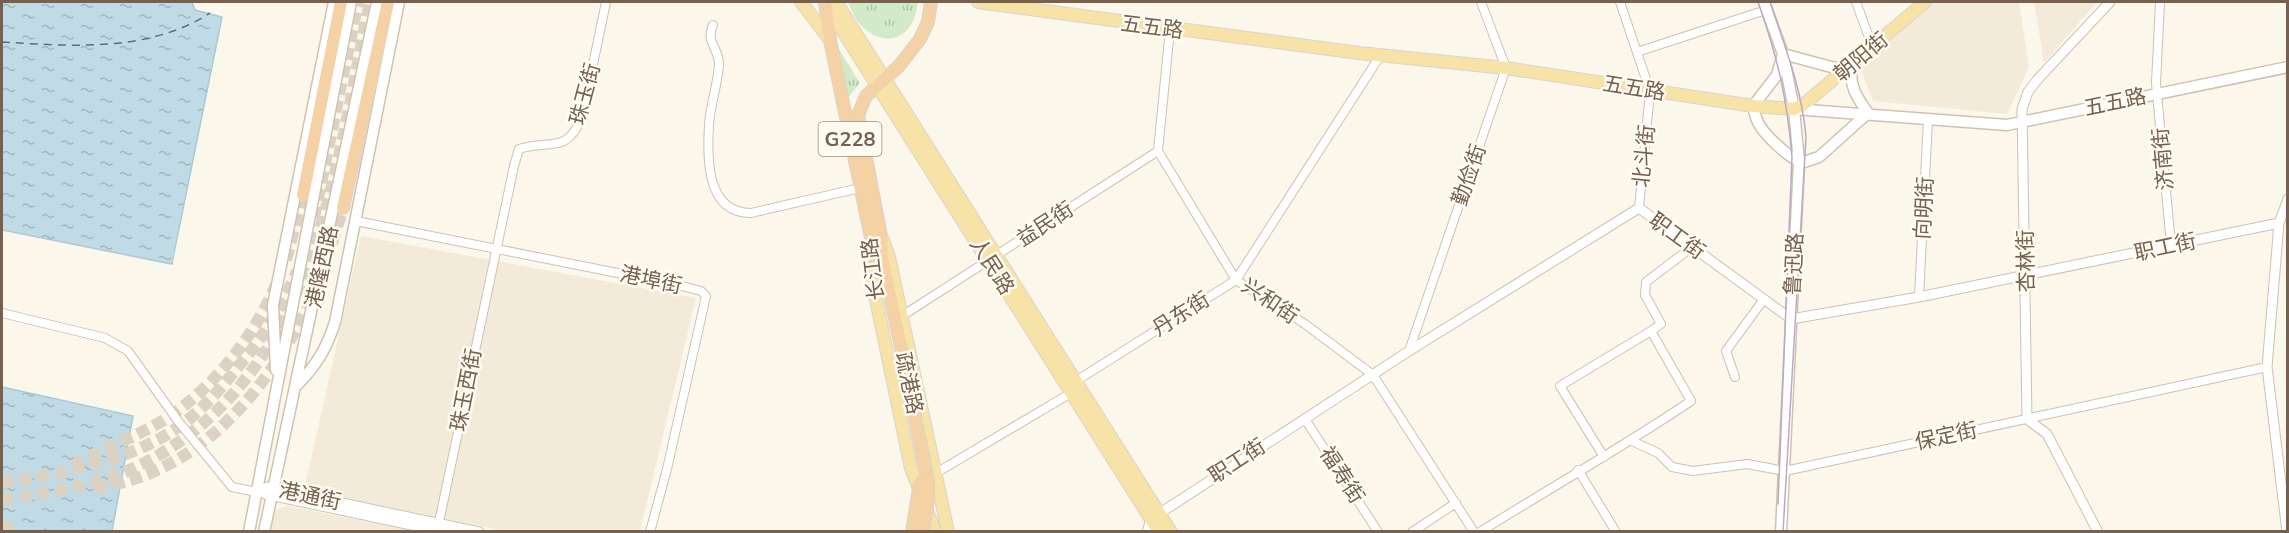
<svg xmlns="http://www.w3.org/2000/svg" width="2289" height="533" viewBox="0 0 2289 533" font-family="Mulish,'Noto Sans SC',sans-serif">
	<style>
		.residential { fill: #f3eada }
		.grass { fill: url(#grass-tufts) }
		.water { fill: url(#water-ripples); stroke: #a6cad7; stroke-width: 1.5 }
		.pier { fill: #fcf7eb }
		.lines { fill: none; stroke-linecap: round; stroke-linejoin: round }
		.ferry { stroke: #497689; stroke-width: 1.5; stroke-dasharray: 8 6; stroke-linecap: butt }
		.trunk-tunnel { stroke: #dbd2c4; stroke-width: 12; stroke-dasharray: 12 6; stroke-linecap: butt }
		.minor-casing { stroke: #cec1b0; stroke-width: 10 }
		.tertiary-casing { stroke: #cec1b0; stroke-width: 11 }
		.secondary-casing { stroke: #d1c2ae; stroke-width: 13 }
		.primary-casing { stroke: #d9d3cd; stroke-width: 14 }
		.trunk-casing { stroke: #d9d3cd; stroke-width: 14 }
		.minor { stroke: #fff; stroke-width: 8 }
		.tertiary { stroke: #fff; stroke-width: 9 }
		.secondary { stroke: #fff; stroke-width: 10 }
		.primary { stroke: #f7e2a7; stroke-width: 12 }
		.trunk { stroke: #f5d2a6; stroke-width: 12 }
		.tram { stroke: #bca8c7; stroke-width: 1.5 }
		.trunk-bridge-casing { stroke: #d9d3cd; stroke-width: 14; stroke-linecap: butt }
		.trunk-bridge { stroke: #f5d2a6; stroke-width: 12 }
		.labels { text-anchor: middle; stroke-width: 5; stroke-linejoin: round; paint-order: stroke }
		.shield { fill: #fefbf2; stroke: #a08f7f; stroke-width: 1.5 }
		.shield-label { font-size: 20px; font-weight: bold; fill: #77614e }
		.street-label { font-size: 21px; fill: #77614e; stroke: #fefbf2 }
	</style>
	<defs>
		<pattern id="grass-tufts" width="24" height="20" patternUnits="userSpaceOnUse" patternTransform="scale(1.5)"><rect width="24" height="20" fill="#d3eac9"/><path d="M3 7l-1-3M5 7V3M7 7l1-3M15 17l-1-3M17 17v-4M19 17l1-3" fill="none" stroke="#b0c1a5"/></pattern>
		<pattern id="water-ripples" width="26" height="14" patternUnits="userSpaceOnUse" patternTransform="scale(1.5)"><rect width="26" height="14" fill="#c0dbe5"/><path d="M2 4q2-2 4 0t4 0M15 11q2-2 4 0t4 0" fill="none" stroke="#a1b5bc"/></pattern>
	</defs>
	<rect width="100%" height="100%" fill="#fcf7eb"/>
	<path class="residential" d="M1931,2h88l10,65 -22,47 -134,-13 -11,-29 1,-6z
		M2034,2h63l-53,61z
		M361,236l335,62 -56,233h-135l-201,-41z
		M288,506l121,24 2,1h-141l5,-21z"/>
	<path class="grass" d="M848,2h70c-6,53 -56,44 -70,0z
		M838,48l22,35 -13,16z"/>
	<path class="water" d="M2,2h190l3,8 27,7 -50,247 -170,-34z
		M2,387l131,29 -21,115h-110z"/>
	<path class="pier" d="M223,20l2,1v3l-49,238h-3z"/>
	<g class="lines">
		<path class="ferry" d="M2,42c69,4 146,11 208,-29"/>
		<path class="trunk-tunnel" d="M314,218l44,-216
			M286,260l17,-65
			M321,278l22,-70
			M73,466c30,-18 64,-29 94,-48 48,-32 86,-80 109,-133
			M2,483c64,-9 146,-25 195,-71 15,-13 28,-29 40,-44 25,-29 45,-61 60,-97
			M95,488c105,-14 175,-100 218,-192
			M2,500c50,-8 103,-15 148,-40 168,-93 185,-290 220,-458
			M2,524l12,8"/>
		<g class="minor-casing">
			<path id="minor" d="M1620,2l30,89 -11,117
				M1856,2l17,46
				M2160,2l-4,81 15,162
				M713,25c-8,17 6,23 6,39 -1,21 -9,40 -10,61 -2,33 -3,88 42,88l109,-25
				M1170,29l-12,122 78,129 69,44 68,51 101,157
				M1637,52l129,-42
				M356,221l322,64 23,6 5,5 -39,173 -17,63
				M1919,297l9,-178
				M2,313l103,25 23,13 50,70 54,66 25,5
				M902,316l256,-165
				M1409,351l97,-283 -25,-66
				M1735,377l-9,-26 38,-52
				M1305,419l73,113
				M1632,441l26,12 14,14 21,4 54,-7 38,7 482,-104
				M1604,457l-44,-71 91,-55
				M1578,470l38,62
				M936,473l135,-80 5,-12 160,-101 144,-224
				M438,527l76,-361 5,-17c30,-10 48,6 63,-32l24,-115
				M1412,532l44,-29
				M1480,532c70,-44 143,-85 211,-131l-40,-70 10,-7 -16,-29 1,-13 46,-35"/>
		</g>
		<g class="tertiary-casing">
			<path id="tertiary" d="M257,492l10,-5 212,45
				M265,494l179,38
				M1147,532l4,-13 258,-168 230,-143 152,111 128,-22 360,-74
				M2098,532l-51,-98 -20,-15 -5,-310 6,-17 10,-13 72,-77
				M2287,532l-20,-165 12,-144 9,-24"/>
		</g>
		<g class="secondary-casing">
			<path id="secondary" d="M1764,2l19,52 11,55 5,53 -18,370
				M1783,54l52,14 17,-4c-4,20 5,34 16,49l-49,44 -15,5c-12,0 -43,-30 -47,-42 -2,-4 -3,-10 -4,-14l24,-31z
				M1794,109l213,16 281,-58
				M276,370l-3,-65 61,-303
				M297,385c19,-19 30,-37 38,-63l64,-320
				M249,532l102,-530
				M264,532l113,-530"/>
		</g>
		<g class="primary-casing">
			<path id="primary" d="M801,2l29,38
				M836,2l335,530
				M978,2l381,51 147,15 247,38 41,3 9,-4 122,-103
				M825,3l334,529
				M883,240l6,17 59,275
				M870,241l-2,20 43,207 24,64"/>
		</g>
		<g class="trunk-casing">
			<path id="trunk" d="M825,2l5,38 46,222
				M303,195l38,-193
				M343,208l45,-206
				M901,347l-19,-89 -1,-22 -23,-121 8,-19 33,-30 21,-27 8,-17 3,-20"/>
		</g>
		<use href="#minor" class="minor"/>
		<use href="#tertiary" class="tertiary"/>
		<use href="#secondary" class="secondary"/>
		<use href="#primary" class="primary"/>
		<use href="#trunk" class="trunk"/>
		<path class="tram" d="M1758,2c20,56 29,96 34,155l-14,347
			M1770,2c15,45 32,87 36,135l-23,395"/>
		<g class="trunk-bridge-casing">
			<path id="trunk-bridge" d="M901,347l27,134v19l-5,32
				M912,532l8,-50"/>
		</g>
		<use href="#trunk-bridge" class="trunk-bridge"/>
	</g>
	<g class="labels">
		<rect class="shield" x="818.5" y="122" width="63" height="34" rx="4.5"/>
		<g class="shield-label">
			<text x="850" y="146">G228</text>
		</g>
		<g class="street-label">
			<text transform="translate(1152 27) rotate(7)" y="7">五五路</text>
			<text transform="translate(1861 57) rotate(-40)" y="7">朝阳街</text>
			<text transform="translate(1634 88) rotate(9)" y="7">五五路</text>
			<text transform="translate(585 94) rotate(-75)" y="7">珠玉街</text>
			<text transform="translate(2115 102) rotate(-12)" y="7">五五路</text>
			<text transform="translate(1644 156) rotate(-84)" y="7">北斗街</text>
			<text transform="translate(2163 159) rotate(-95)" y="7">济南街</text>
			<text transform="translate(1469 175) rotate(-71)" y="7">勤俭街</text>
			<text transform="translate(1924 208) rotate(-87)" y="7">向明街</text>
			<text transform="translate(1045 224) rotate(-33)" y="7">益民街</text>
			<text transform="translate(1677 236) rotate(36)" y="7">职工街</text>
			<text transform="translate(2165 247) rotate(-12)" y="7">职工街</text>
			<text transform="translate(2026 261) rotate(-91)" y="7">杏林街</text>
			<text transform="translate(1794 264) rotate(-87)" y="7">鲁迅路</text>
			<text transform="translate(992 266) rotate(58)" y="7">人民路</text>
			<text transform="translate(322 267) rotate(-78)" y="7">港隆西路</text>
			<text transform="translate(873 269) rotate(-97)" y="7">长江路</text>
			<text transform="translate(651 280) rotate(12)" y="7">港埠街</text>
			<text transform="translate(1270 301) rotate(34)" y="7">兴和街</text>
			<text transform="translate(1181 314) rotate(-32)" y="7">丹东街</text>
			<text transform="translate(909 383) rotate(78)" y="7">疏港路</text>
			<text transform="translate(466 390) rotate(-79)" y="7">珠玉西街</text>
			<text transform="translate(1946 436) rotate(-12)" y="7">保定街</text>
			<text transform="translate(1237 461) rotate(-33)" y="7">职工街</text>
			<text transform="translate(1342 475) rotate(57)" y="7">福寿街</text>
			<text transform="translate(310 496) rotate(12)" y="7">港通街</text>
		</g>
	</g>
	<rect width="2289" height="533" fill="none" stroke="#77614e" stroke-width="6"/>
</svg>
